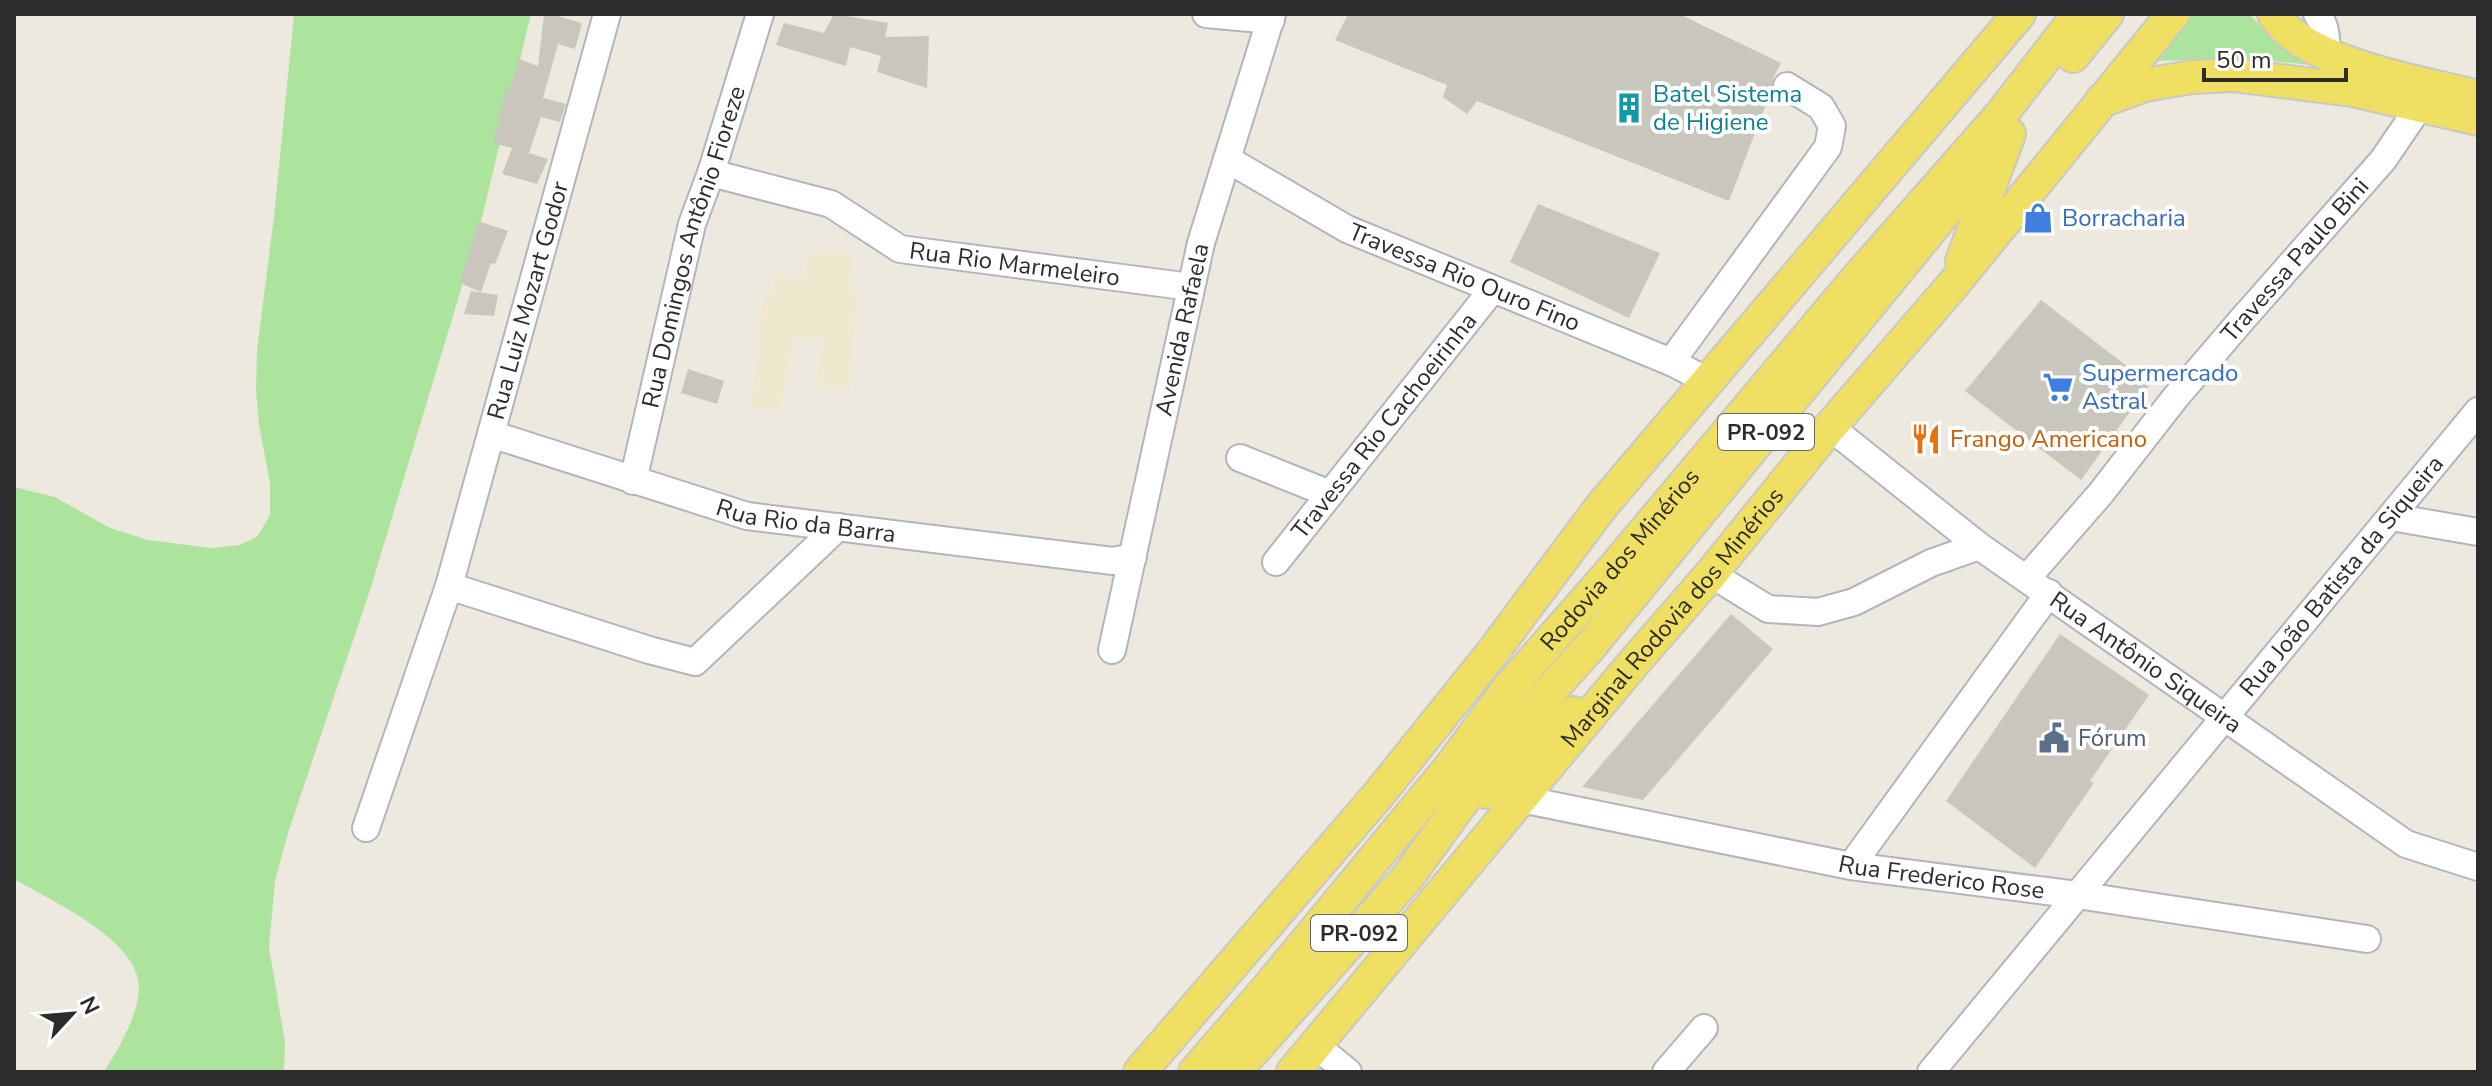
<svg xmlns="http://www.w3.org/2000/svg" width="2492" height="1086" viewBox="0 0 2492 1086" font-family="'Nunito Sans',sans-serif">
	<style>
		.education { fill: #efe8cf }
		.green { fill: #ace39d }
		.building { fill: #c9c6be }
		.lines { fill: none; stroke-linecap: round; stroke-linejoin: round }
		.minor-casing { stroke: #b2b4c0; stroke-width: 30 }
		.major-casing { stroke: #c8c8c8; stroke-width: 36 }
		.minor { stroke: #fff; stroke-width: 26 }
		.major { stroke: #efe063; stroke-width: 32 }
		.labels { text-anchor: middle; stroke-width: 8; stroke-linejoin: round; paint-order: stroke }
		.shield { fill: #fff; stroke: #6b6b6b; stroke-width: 2 }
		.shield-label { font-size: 22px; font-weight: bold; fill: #2c2c2c }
		.culture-label { font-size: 24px; fill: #0d838f; stroke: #fff; text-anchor: start }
		.shop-label { font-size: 24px; fill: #366cbe; stroke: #fff; text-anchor: start }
		.street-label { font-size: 24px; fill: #2c2c2c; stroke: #fff }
		.food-label { font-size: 24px; fill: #c56008; stroke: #fff; text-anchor: start }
		.service-label { font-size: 24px; fill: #4e5e75; stroke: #fff; text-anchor: start }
	</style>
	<rect width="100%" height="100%" fill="#eee9df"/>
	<path class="education" d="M810,250l44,4 -5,36 8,2 -8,98 -33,-4 6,-48 -28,1 -14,71 -29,-3 13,-115 10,4 1,-21 30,4z"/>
	<path class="green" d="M294,14h237l-52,216 -108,357 -83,246 -13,48 -6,66 16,96 -1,29h-180c14,-23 35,-57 35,-85 -1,-48 -88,-86 -125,-108v-392l41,10 55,31 38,12 64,8 28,-3 18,-9 12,-21v-32l-11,-58 -3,-34 1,-41 17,-133z
		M2191,14h58l15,16 48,35 -72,-7 -83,3z"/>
	<path class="building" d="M544,14h17l-1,3 22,6 -7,26 -17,-5 -15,54 23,6 -6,18 -19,-5 -12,36 19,6 -11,25 -35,-10 10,-26 -19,-5 13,-54 4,1 9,-31 19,7z
		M834,14l54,9 -3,14 44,-1 -2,52 -50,-16 4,-16 -31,-9 -4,19 -70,-21 8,-22 40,10z
		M1348,14h331l102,49 -8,15 -1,11 -43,112 -252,-100 -10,13 -24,-17 4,-12 -112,-45z
		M1538,204l122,49 -31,65 -119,-56z
		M478,221l30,10 -13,33 -4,-1 -10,29 -21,-9z
		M471,291l27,4 -4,21 -30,-2z
		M2041,300l109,84 -69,96 -116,-89z
		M688,369l36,12 -7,23 -36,-11z
		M1731,614l42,35 -130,151 -61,-13z
		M2060,634l89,61 -59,86 4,2 -59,85 -89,-67z"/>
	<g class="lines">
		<g class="minor-casing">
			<g id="minor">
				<path d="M1206,14l65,6"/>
				<path d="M2317,14c10,12 10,27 8,42"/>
				<path id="s1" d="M1227,159l120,70 324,133 37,19"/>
				<path id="s2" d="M711,173l120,31 69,45 291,38"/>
				<path d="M1671,362l157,-215 4,-21 -11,-19 -34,-21"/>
				<path id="s3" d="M1830,427l149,119 427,298 72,23"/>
				<path id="s4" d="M491,434l256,82 366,45 20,-4"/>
				<path d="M1240,458l90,36"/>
				<path id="s5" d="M633,481l59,-257 19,-51 49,-159"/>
				<path d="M2391,517l87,15"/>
				<path id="s6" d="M1276,562l216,-272"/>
				<path d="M1711,574l57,35 50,3 36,-10 77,-39 48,-17"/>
				<path id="s7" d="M2027,578l74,-85 74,-95 65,-76 143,-162 47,-69"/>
				<path d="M449,586l200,64 46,12 143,-135"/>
				<path id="s8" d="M1112,650l89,-407 71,-229"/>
				<path id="s9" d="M1521,799l330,67 226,29 290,44"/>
				<path id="s10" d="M366,828l83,-242 158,-572"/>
				<path d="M1851,866l198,-273"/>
				<path d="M1315,1045l33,27"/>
				<path d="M1666,1072l38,-44"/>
				<path id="s11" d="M1931,1072l547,-661"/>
			</g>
		</g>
		<g class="major-casing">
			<g id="major">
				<path d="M2274,14c26,47 141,68 193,80"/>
				<path d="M2073,56l34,-42"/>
				<path d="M2101,101l44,-16 47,-8 41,-2 119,15 126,29"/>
				<path d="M1962,261l47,-127"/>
				<path d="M1486,792l87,-79"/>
				<path d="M1140,1072l239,-278 113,-141 109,-146 418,-493"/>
				<path id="s12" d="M1195,1072l73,-84 184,-223 56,-76 101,-115 245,-292 146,-166 79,-102"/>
				<path d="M1234,1072l173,-194 104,-144 77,-85 397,-486"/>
				<path id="s13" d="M1293,1072l338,-406 80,-92 119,-147 122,-141 221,-272"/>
			</g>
		</g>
		<use href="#minor" class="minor"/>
		<use href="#major" class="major"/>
	</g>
	<defs>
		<g id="building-bare" transform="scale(2.4)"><path d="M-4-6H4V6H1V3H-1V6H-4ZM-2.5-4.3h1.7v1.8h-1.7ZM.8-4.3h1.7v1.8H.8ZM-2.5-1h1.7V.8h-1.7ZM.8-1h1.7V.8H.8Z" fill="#0f9aa8" stroke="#fff" stroke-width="2.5" paint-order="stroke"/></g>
		<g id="shop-bare" transform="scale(2.4)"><path d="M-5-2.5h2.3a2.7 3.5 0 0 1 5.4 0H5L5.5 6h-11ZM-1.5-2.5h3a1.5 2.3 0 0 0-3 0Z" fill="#3f7fe0" stroke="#fff" stroke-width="2.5" paint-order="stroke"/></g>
		<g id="supermarket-bare" transform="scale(2.4)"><path d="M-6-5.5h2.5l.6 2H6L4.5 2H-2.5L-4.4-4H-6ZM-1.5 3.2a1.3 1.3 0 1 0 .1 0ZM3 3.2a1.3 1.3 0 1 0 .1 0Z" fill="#3f7fe0" stroke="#fff" stroke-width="2.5" paint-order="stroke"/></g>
		<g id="restaurant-bare" transform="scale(2.4)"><path d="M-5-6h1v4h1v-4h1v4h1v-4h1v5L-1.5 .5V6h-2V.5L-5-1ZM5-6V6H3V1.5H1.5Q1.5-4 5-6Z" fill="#e8710a" stroke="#fff" stroke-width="2.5" paint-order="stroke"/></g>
		<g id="civic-bare" transform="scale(2.4)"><path d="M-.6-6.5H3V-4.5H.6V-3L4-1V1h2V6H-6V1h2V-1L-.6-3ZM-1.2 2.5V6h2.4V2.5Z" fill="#5c6f8a" stroke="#fff" stroke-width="2.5" paint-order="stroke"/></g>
	</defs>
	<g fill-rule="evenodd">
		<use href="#building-bare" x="1629" y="108"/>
		<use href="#shop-bare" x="2038" y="218"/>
		<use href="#supermarket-bare" x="2058" y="387"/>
		<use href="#restaurant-bare" x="1926" y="439"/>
		<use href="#civic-bare" x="2054" y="738"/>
	</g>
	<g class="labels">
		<g class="shield">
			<rect x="1718" y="414" width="96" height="36" rx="6"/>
			<rect x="1311" y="915" width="96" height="36" rx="6"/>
		</g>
		<g class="shield-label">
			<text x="1766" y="440">PR-092</text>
			<text x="1359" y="941">PR-092</text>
		</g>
		<g class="culture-label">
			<text x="1653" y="102">Batel Sistema<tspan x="1653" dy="28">de Higiene</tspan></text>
		</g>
		<g class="shop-label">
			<text x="2062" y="226">Borracharia</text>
			<text x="2082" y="381">Supermercado<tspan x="2082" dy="28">Astral</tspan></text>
		</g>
		<g class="street-label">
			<text dy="8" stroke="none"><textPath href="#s5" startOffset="242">Rua Domingos Antônio Fioreze</textPath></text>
			<text dy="8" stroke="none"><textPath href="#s7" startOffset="416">Travessa Paulo Bini</textPath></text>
			<text dy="8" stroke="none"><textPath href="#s2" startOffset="322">Rua Rio Marmeleiro</textPath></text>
			<text dy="8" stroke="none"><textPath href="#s1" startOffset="266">Travessa Rio Ouro Fino</textPath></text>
			<text dy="8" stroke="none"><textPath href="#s10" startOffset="552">Rua Luiz Mozart Godor</textPath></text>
			<text dy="8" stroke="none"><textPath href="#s8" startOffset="328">Avenida Rafaela</textPath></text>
			<text dy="8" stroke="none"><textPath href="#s6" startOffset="174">Travessa Rio Cachoeirinha</textPath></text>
			<text dy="8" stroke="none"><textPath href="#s4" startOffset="328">Rua Rio da Barra</textPath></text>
			<text dy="8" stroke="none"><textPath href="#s12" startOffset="666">Rodovia dos Minérios</textPath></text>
			<text dy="8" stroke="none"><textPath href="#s11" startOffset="644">Rua João Batista da Siqueira</textPath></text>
			<text dy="8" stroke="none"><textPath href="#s13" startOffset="592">Marginal Rodovia dos Minérios</textPath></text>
			<text dy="8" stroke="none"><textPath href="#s3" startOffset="394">Rua Antônio Siqueira</textPath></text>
			<text dy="8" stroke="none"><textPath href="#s9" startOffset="428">Rua Frederico Rose</textPath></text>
		</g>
		<g class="food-label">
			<text x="1950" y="447">Frango Americano</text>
		</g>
		<g class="service-label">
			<text x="2078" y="746">Fórum</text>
		</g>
	</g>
	<rect width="2492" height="1086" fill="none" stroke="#2c2c2c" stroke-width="32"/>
	<g transform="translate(72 1014) rotate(64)" stroke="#ffffff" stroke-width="6" paint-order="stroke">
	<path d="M0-6L14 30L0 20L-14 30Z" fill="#2c2c2c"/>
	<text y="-12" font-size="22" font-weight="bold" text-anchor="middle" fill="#2c2c2c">N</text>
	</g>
	<path d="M2204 68v12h142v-12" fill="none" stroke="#2c2c2c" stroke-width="4"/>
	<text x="2216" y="68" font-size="24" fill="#2c2c2c" stroke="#ffffff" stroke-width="6" paint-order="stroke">50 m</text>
</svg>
